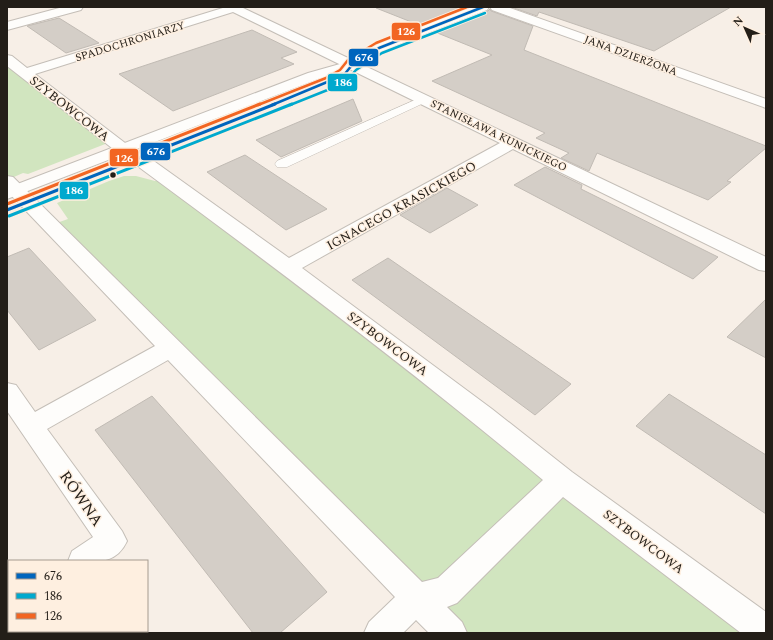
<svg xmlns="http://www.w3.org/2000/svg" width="773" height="640" viewBox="0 0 773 640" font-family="Spectral,serif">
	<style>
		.green { fill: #d1e5bf }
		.building { fill: #d4cec7; stroke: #c1bbb4 }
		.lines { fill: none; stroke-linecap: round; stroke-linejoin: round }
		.lane-casing { stroke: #c4beb7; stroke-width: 1 }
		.street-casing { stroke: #c4beb7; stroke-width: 2 }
		.secondary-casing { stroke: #c4beb7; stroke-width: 2 }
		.lane { fill: #fefdfb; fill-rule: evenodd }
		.street { fill: #fefdfb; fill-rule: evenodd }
		.secondary { fill: #fefdfb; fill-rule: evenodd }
		.bus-1-far1-casing { stroke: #feefe0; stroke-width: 4.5 }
		.bus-1-casing { stroke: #feefe0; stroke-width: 5.5 }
		.bus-2-far1-casing { stroke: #feefe0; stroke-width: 4.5 }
		.bus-2-casing { stroke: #feefe0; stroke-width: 5.5 }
		.bus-3-far1-casing { stroke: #feefe0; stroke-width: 4.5 }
		.bus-3-casing { stroke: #feefe0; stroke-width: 5.5 }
		.bus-1-far1 { stroke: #0065bd; stroke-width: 2.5 }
		.bus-1 { stroke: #0065bd; stroke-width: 3 }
		.bus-2-far1 { stroke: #00a9ce; stroke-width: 2.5 }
		.bus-2 { stroke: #00a9ce; stroke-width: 3 }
		.bus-3-far1 { stroke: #f26522; stroke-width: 2.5 }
		.bus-3 { stroke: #f26522; stroke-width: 3 }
		.bus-dot { fill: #231e18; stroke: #feefe0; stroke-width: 1.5 }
		.labels { text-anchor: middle; stroke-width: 3; stroke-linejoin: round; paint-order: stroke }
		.far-street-label { font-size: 11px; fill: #231e18; stroke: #feefe0 }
		.street-label { font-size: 13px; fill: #231e18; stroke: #feefe0 }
		.near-street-label { font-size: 16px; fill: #231e18; stroke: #feefe0 }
		.line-badge { stroke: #feefe0; stroke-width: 1.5 }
		.badge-label { font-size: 11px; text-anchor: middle; font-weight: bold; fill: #fff }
	</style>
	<rect width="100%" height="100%" fill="#f7efe7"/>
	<path class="green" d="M7,59l106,82 -85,33 -5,-1 -16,7z
		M339,70l5,3 -165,64 -5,-3z
		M124,176h12l19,5 9,-5 602,457h-315l-400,-408 17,-6 -11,-16 52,-22z"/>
	<path class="building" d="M376,7h92l-49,18 -43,-17z
		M511,7h220l-77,44 -115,-39 -2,4z
		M490,9l1,2 42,15 -9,24 242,96v2l-39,33 4,1 -23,18 -111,-47 -8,18 -28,-13 8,-5 -33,-15 9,-5 -113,-52 60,-26 -57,-23 53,-21z
		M59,18l40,25 -33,10 -39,-27z
		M252,30l45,22 -16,6 13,6 -121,47 -54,-37z
		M353,99l9,22 -81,36 -25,-17z
		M245,155l82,54 -41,21 -79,-58z
		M545,167l37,18 -1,4 137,68 -25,22 -179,-94z
		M447,188l31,17 -48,28 -30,-18z
		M29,248l67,72 -57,30 -32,-40v-53z
		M388,258l55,38 128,88 -36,31 -183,-135z
		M766,299v59l-39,-21z
		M669,394l97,61v59l-130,-88z
		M152,396l175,196 -47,41h-27l-158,-203z"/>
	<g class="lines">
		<g class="lane-casing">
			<path id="lane" d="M424,96l4,1 2,2 -2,2 -141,66h-10l-2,-3 2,-3z"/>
		</g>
		<g class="street-casing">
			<path id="street" d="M63,7h20l-2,3 -74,20v-8z
				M226,7h15l525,250v14l-7,-1 -246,-121 -211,119 190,141 80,63 194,140v21h-25l-178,-136 -106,106 -10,4 15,15 5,11h-38l-13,-13 -13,13h-39l5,-11 26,-25 -227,-237 -121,69 75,102 5,10c-12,26 -34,20 -59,20l4,-10 21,-14 -86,-126v-28l9,2 19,27 120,-66 -148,-155v-15l6,1 409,405 16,-4 105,-98c-133,-111 -271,-215 -411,-318l-15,-10 -110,-86v-11l5,1 15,12zM233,12l267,131 -211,115 -145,-104 -15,-8 -94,-72z
				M490,7h17l259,92v9l-274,-98z
				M9,595v33l-2,1v-33z"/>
		</g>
		<g class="secondary-casing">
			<path id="secondary" d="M472,7h17l-2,3 -90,35 -13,6 -27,17 -39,11 -311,120v-11l301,-115 39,-11 27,-17 13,-6z"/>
		</g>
		<use href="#lane" class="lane"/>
		<use href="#street" class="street"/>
		<use href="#secondary" class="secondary"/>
		<g class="bus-1-far1-casing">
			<path id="bus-1-far1" d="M272,105l72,-30 8,-10 27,-17 104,-41"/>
		</g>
		<g class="bus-1-casing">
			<path id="bus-1" d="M7,210l268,-106"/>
		</g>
		<g class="bus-2-far1-casing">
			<path id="bus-2-far1" d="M290,105l40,-16 17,-9 9,-10 26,-17 103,-40"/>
		</g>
		<g class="bus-2-casing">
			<path id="bus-2" d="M9,216l283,-112"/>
		</g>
		<g class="bus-3-far1-casing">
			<path id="bus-3-far1" d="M258,105l68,-27 14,-8 8,-10 28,-17 91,-36"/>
		</g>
		<g class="bus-3-casing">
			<path id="bus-3" d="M7,204l253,-100"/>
		</g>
		<use href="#bus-1-far1" class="bus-1-far1"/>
		<use href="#bus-1" class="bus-1"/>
		<use href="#bus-2-far1" class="bus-2-far1"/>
		<use href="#bus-2" class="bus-2"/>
		<use href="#bus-3-far1" class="bus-3-far1"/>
		<use href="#bus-3" class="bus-3"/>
	</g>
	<circle class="bus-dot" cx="113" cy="175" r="3.5"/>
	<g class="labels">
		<g class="far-street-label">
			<text transform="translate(130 41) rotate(-17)" y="4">SPADOCHRONIARZY</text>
			<text transform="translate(631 55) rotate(20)" y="4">JANA DZIERŻONA</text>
			<text transform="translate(499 135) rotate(26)" y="4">STANISŁAWA KUNICKIEGO</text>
		</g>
		<g class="street-label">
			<text transform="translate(70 108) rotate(38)" y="5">SZYBOWCOWA</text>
			<text transform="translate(401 205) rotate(-29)" y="5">IGNACEGO KRASICKIEGO</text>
			<text transform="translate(388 343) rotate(37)" y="5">SZYBOWCOWA</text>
			<text transform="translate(644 541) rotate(37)" y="5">SZYBOWCOWA</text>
		</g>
		<g class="near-street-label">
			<text transform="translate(82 498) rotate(55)" y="6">RÓWNA</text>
		</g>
	</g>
	<g class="line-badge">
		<rect x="391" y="22" width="30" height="19" rx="4" fill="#f26522"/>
		<rect x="348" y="48" width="31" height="19" rx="4" fill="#0065bd"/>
		<rect x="327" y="73" width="31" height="19" rx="4" fill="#00a9ce"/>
		<rect x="140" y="142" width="31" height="19" rx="4" fill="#0065bd"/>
		<rect x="109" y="148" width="30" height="19" rx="4" fill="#f26522"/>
		<rect x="59" y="181" width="30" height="19" rx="4" fill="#00a9ce"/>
	</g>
	<g class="badge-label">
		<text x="406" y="35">126</text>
		<text x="364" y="61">676</text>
		<text x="343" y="86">186</text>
		<text x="156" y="155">676</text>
		<text x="124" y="162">126</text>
		<text x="74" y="194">186</text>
	</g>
	<rect width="773" height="640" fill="none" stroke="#231e18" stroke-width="16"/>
	<rect x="8" y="560" width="140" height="72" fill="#feefe0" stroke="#a69b90"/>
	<rect x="16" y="573" width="20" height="6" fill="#0065bd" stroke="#a69b90"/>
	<text x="44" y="580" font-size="12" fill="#231e18">676</text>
	<rect x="16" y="593" width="20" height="6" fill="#00a9ce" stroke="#a69b90"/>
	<text x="44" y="600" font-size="12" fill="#231e18">186</text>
	<rect x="16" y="613" width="20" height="6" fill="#f26522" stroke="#a69b90"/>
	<text x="44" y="620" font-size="12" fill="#231e18">126</text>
	<g transform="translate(745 28) rotate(315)" stroke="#feefe0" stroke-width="3" paint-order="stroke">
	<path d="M0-3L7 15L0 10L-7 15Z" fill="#231e18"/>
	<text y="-6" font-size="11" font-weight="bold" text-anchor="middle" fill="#231e18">N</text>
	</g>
</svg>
